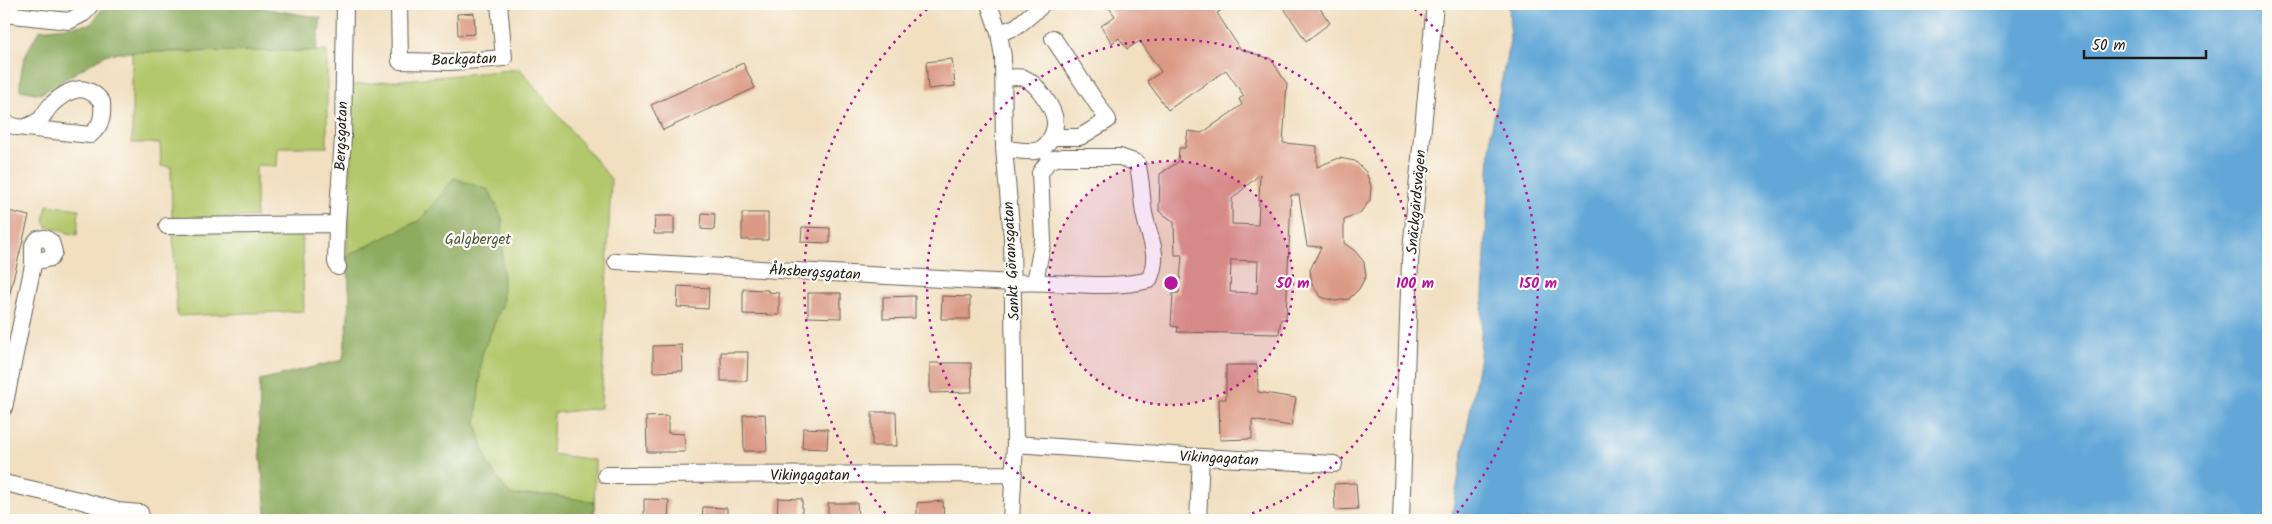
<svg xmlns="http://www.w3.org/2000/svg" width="2272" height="524" viewBox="0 0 2272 524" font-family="Kalam,sans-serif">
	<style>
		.green { fill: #b3c86c; stroke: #687244 }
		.forest { fill: #8eac60; stroke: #55643e }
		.water { fill: #62a7d7; stroke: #3f627a }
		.building { fill: #db9a85; fill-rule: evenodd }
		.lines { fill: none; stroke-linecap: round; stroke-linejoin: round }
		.minor-casing { stroke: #676055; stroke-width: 18 }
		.minor { stroke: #fff; stroke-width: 16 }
		.ring { fill: none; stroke: #b5179e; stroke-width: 2.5; stroke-dasharray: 2.5 5 }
		.labels { text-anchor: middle; stroke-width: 4.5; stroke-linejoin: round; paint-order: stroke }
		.street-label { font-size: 15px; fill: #1c1c1c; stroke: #fdfcf7 }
		.park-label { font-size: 15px; fill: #515838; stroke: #fdfcf7 }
		.centre { fill: #b5179e; stroke: #fdfcf7; stroke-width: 2.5 }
		.ring-label { font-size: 15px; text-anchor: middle; font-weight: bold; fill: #b5179e; stroke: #fdfcf7; stroke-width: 4.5; stroke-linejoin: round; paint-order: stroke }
	</style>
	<rect width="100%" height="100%" fill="#fdfcf7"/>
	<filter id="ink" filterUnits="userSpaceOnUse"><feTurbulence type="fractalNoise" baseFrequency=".02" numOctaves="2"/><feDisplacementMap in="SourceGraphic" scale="10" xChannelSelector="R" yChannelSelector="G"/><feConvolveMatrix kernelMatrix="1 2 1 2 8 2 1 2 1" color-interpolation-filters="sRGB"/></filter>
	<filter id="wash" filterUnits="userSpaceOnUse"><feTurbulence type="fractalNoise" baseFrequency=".0096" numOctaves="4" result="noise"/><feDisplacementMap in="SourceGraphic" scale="20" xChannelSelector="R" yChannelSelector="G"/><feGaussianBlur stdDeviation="1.12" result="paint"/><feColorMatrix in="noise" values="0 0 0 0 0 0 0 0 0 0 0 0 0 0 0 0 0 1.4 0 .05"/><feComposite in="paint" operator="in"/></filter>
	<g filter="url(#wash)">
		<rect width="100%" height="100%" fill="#f1dfc0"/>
		<path class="green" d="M327,51v96h-49l-1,19 -21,-1v52l-84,1 -1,-51 -10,-1 -1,-23h-28v-91z
			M520,69l91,110 -10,229 -47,5 -2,41 43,6 -1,60h-327l-8,-82 1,-58 83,-20 7,-60 -3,-44 5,-171z
			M47,205l32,4 -2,26c-12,-1 -19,-8 -30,-8l-3,-6z
			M302,230l2,81 -127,5 -4,-84z"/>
		<path class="forest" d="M106,4h132l83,14 -5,33 -184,1 -25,2 -67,40 -20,-4c0,-26 6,-39 20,-60l51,-6z
			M454,178l35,12 13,28 1,85 -21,51 -6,70 12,41 22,30h41l43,7v18h-327l-8,-82 1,-58 83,-20 7,-60 -3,-44 73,-36z"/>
		<path class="water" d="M1509,4h759v516h-817l29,-164 11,-224 19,-92z"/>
		<g id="blocks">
			<path class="building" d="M1106,4h125l-14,9 23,36 31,10 16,25 -4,59 34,3v21l22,-9 16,3 11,11 5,14 -1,14 -10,13 -16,7v23l11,8 9,11 2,14 -7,13 -10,10 -14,2 -14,-4 -9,-12 -2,-15 11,-23 -14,-1 -8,-51h-8l-5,124h-5l-2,15 -102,-2 1,-5 -7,-1 2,-33h6l3,-38h-7l-1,-33 -15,-11 1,-37 18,-12 1,-14h6l3,-17 14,2 40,-28 -3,-6 5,-3 -18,-26 -58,40 -21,-29 14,-9 -21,-31 -13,8 -8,-11 -7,5 -11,-17 14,-10zM1260,174l-2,51 -26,-1v-25zM1231,260l27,1 -1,32 -27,-1z
				M1281,4h36l13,19 -24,18z
				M474,13l1,21 -17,1 -1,-21z
				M952,59l3,27 -27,3 -2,-27z
				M743,63l12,25 -92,42 -12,-25z
				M4,210l25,6 -20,80h-5z
				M702,213l13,1 -1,16 -13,-1z
				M742,213h26v27h-26z
				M655,216h19v18h-20z
				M802,227l28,1v15l-29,-1z
				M678,286l31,2 -1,21 -31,-2z
				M743,289l25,1v2l11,1v22l-36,-1z
				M808,293h33v25l-33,-1z
				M915,296v22l-32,1v-22z
				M942,296l28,1v22h-29z
				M682,345l1,26 -30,1v-26z
				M721,352h27l-1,29h-26z
				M930,363h41l1,29 -42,1z
				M1226,365h31l1,27 38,6 -5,28 -39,-6v19l-32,1 -1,-41h7z
				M872,412h24l1,34h-25z
				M765,414l2,37h-23l-1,-36z
				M668,416v17l16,1 1,18h-38l-1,-35z
				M803,428l25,1 -1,20 -25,-1z
				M1356,483l2,26 -23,1 -1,-26z
				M778,498l24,1v20l-25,-1z
				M644,499l25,1 -1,20 -24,-1z
				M943,501l1,19h-27v-17z
				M828,503h29l1,14 -30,1z
				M703,507l24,1v12h-25z"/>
		</g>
	</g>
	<g filter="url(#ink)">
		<use href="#blocks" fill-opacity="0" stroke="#676055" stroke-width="1"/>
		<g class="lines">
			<g class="minor-casing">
				<path id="minor" d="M399,4l1,57 51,1 53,-4 -5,-54
					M989,4l10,29 4,24 1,91 8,89 3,207 -4,76
					M4,14l65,7 15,-8 7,-9
					M999,33l17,-6 24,-20
					M1004,78c5,0 15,-2 20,0 12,4 30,30 31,43 1,12 -8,28 -20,30 -10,1 -21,-1 -31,-3
					M4,123l13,4 73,8c12,-10 13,-18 12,-33 -16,-20 -33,-14 -50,2 -5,5 -8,11 -12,16 -4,3 -10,5 -14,7
					M1052,137h28l28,-17 -55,-82
					M167,226l170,-2
					M616,261l397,22c46,-3 91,8 136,-3 12,-27 0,-41 -5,-67 -3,-17 -2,-33 -7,-50l-17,-6h-57l-14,3 -9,13 3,67 -8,42
					M338,267l-2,-5 1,-38 6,-86 2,-134
					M4,408l29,-143v-20l5,-6 7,-1 6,4 3,10 -3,6 -18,4
					M1015,444l186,13 133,7
					M606,475l408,-1
					M4,483l75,17 38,11 23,2 2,7
					M1198,520l3,-63
					M1401,520l9,-259 25,-257"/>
			</g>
			<use href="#minor" class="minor"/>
		</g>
	</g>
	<circle cx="1171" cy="283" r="122" fill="#b5179e" fill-opacity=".12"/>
	<g class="ring">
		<circle cx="1171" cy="283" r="122"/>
		<path d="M1112 520A244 244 0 1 1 1230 520"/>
		<path d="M890 519A367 367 0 0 1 933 4M1409 4A367 367 0 0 1 1452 519"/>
	</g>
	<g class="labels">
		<g class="street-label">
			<text transform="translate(464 59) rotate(-2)" y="5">Backgatan</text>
			<text transform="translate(341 136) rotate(-88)" y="5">Bergsgatan</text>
			<text transform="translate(1416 202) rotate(-85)" y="5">Snäckgärdsvägen</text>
			<text transform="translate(1011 261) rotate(-93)" y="5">Sankt Göransgatan</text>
			<text transform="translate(815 272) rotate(3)" y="5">Åhsbergsgatan</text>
			<text transform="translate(1219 458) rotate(3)" y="5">Vikingagatan</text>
			<text x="810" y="480">Vikingagatan</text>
		</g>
		<g class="park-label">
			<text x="478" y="244">Galgberget</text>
		</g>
	</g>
	<circle cx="1171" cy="283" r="8" class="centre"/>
	<g class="ring-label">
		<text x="1293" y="288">50 m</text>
		<text x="1415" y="288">100 m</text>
		<text x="1538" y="288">150 m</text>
	</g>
	<rect width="2272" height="524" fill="none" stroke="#fdfcf7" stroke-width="20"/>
	<path d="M2084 50v8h122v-8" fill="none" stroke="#1c1c1c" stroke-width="2.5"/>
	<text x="2092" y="50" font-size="15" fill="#1c1c1c" stroke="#fdfcf7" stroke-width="4" paint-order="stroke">50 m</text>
</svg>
